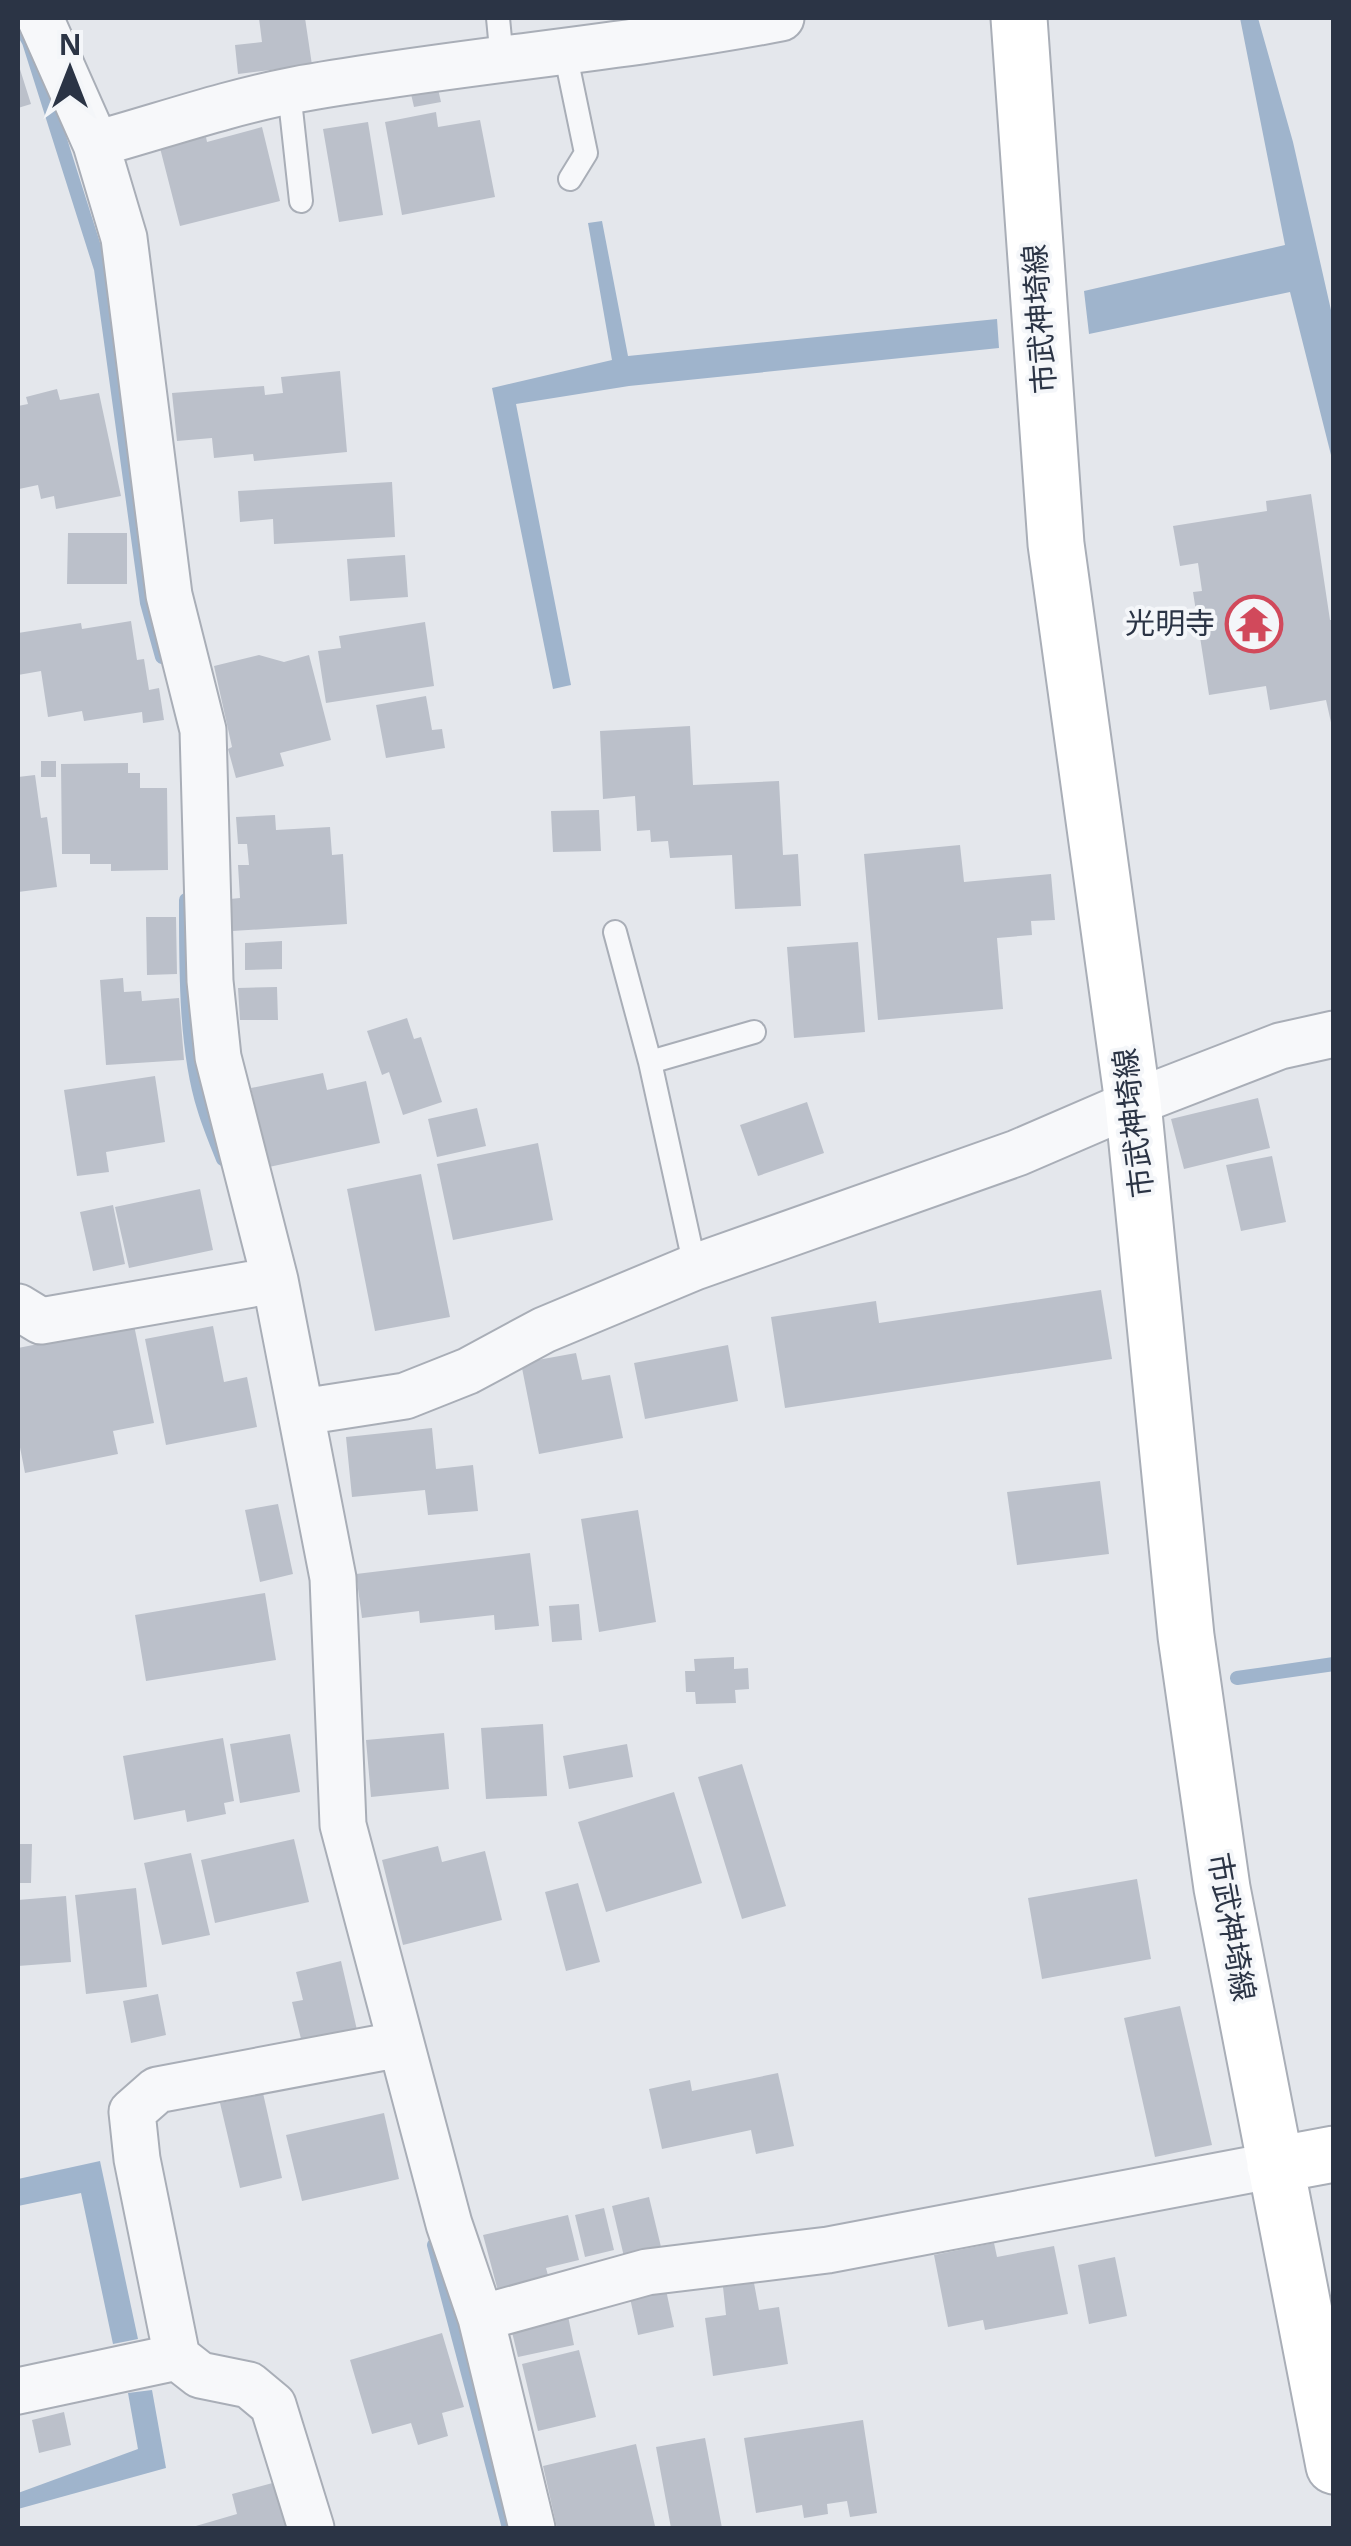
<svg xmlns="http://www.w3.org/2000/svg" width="1351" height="2546" viewBox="0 0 1351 2546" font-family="'Noto Sans','Noto Sans JP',sans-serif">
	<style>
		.water { fill: #9fb4cc }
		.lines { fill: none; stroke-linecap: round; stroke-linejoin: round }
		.stream { stroke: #9fb4cc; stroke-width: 14 }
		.building { fill: #bbc0ca }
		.lane-casing { stroke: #a9aeb7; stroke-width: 26 }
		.street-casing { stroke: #a9aeb7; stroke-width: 49 }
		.secondary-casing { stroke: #a9aeb7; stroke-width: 59 }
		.lane { stroke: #f7f8fa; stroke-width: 22 }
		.street { stroke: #f7f8fa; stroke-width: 45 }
		.secondary { stroke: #fff; stroke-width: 55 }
		.labels { text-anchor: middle; stroke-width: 8; stroke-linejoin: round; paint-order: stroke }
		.street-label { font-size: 30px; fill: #2b3445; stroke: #f4f6f9 }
		.poi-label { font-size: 30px; fill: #2b3445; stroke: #f4f6f9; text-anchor: end }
	</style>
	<rect width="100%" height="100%" fill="#e4e7ec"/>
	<path class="water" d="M1240,18h18l35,124 40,177v144l-43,-171 -201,42 -5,-43 201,-46z
		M602,221l26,135 369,-37 2,29 -370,38 -113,18 55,281 -18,4 -61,-301 120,-28 -24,-137z
		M100,2161l38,178 -25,5 -32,-151 -63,13v-27z
		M152,2390l14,78 -148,41v-16l120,-44 -10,-56z"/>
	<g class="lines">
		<path class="stream" d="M18,22l11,20 72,227 46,334 15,54
			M186,900c0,63 -1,148 18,208 5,17 12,34 19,51
			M1237,1678l97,-14
			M434,2245l75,283"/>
	</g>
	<path class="building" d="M259,18h46l7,47 -74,9 -3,-29 27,-3z
		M18,63l13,41 -13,4z
		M438,89l3,13 -27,5 -3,-13z
		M436,112l2,15 42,-7 15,77 -93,18 -17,-93z
		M368,122l15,93 -44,7 -16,-93z
		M262,127l18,74 -100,25 -20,-78 46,-11 1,5z
		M340,371l7,81 -93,9 -1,-7 -39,4 -2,-20 -35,3 -5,-48 92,-7 1,9 18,-2 -2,-16z
		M57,389l3,11 39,-7 22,103 -65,13 -2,-13 -13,3 -3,-14 -19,4 -1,-83 10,-2 -2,-7z
		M392,482l3,55 -121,7 -1,-25 -33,3 -2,-31z
		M1311,494l19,126h4v116l-8,-36 -56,10 -4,-24 -57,9 -16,-103 9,-1 -4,-28 -18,3 -7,-40 94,-15 -1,-10z
		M68,533h59v51h-60z
		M405,555l3,42 -58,4 -3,-42z
		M131,621l6,39 7,-1 5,31 10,-2 5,32 -21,3 -1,-11 -58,9 -2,-10 -34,6 -7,-46 -23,4v-42l63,-10 1,6z
		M425,622l9,64 -108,17 -8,-52 23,-3 -2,-12z
		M259,655l25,7 25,-7 22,85 -51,13 4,13 -48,12 -8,-29 4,-2 -18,-81z
		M426,696l6,34 10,-1 3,19 -59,10 -10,-53z
		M690,726l3,59 86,-4 4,74 15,-1 3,52 -66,3 -3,-54 -62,3 -2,-17 -17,1 -1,-12 -13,1 -2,-35 -32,3 -3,-68z
		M41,761h15v16h-15z
		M128,763v10h12v15h27l1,82 -57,1v-7h-21v-10h-28l-1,-90z
		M35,775l6,43 6,-1 10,70 -39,5v-115z
		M599,810l2,41 -48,1 -2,-41z
		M275,815l1,15 54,-3 2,28 11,-1 4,70 -115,7 -2,-32 10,-1 -2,-33h11l-2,-21h-9l-2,-27z
		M960,845l4,37 87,-8 4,46 -24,1 1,14 -35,3 6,71 -125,11 -14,-166z
		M146,917h30l1,57 -30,1z
		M282,941v28l-37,1v-27z
		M858,942l7,90 -71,6 -7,-91z
		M123,978l1,14 17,-1 1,10 37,-3 5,62 -78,5 -6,-85z
		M277,987l1,33h-38l-2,-32z
		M407,1018l7,21 7,-2 21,65 -39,13 -14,-43 -7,3 -15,-44z
		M323,1073l4,17 39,-9 14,62 -111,24 -18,-79z
		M155,1076l10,66 -59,10 3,20 -32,4 -13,-86z
		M1258,1098l12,50 -86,21 -13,-50z
		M807,1102l17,51 -66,23 -18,-51z
		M477,1108l9,38 -49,11 -9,-38z
		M538,1143l15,77 -100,20 -16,-76z
		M1272,1156l14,66 -45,9 -15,-66z
		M421,1174l29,143 -75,14 -28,-142z
		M200,1189l13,61 -84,18 -14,-61z
		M113,1205l12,59 -32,7 -13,-59z
		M1101,1290l11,69 -327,49 -14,-91 105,-16 3,22z
		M134,1325l20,98 -41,8 5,23 -93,19 -7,-36v-89z
		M213,1326l11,56 23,-5 10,50 -91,18 -21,-106z
		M728,1345l10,56 -93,18 -11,-56z
		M576,1353l6,27 28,-5 13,63 -84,16 -18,-91z
		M432,1428l4,41 37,-4 5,46 -50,4 -3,-25 -73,7 -6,-60z
		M1100,1481l9,73 -92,11 -10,-73z
		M278,1504l15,70 -33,8 -15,-72z
		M638,1510l18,112 -57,10 -18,-113z
		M530,1553l9,73 -44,4 -1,-15 -74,8 -1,-12 -57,7 -6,-44z
		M265,1593l11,67 -130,21 -11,-66z
		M579,1604l3,36 -30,2 -3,-36z
		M734,1657v12l14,-1 1,21 -14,1 1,13 -40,1 -1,-12h-9l-1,-21h10l-1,-12z
		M543,1724l4,72 -61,3 -5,-71z
		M444,1733l5,56 -78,8 -5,-57z
		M290,1734l10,58 -60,11 -10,-59z
		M223,1738l11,63 -10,2 2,11 -39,8 -2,-12 -51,10 -11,-64z
		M627,1744l6,33 -64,12 -6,-33z
		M742,1764l44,142 -44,13 -44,-142z
		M674,1792l28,91 -96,29 -28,-90z
		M294,1839l15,63 -94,21 -14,-63z
		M18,1844h14l-1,39h-13z
		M438,1846l4,16 43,-11 17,69 -99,25 -21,-85z
		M191,1853l19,82 -48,10 -18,-82z
		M1137,1879l14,80 -109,20 -14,-81z
		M578,1883l22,79 -34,9 -21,-79z
		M136,1888l11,99 -61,7 -11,-99z
		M66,1896l5,66 -53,4v-66z
		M341,1961l16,69 -55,13 -10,-41 11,-2 -7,-28z
		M158,1994l8,41 -35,8 -8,-42z
		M1180,2006l32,139 -57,12 -31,-139z
		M778,2073l16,73 -38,8 -5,-24 -89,19 -13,-60 41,-9 2,11z
		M263,2093l19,85 -42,10 -20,-85z
		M384,2113l15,66 -97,22 -16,-66z
		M649,2197l13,54 -37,10 -13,-55z
		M604,2208l10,42 -29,7 -10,-42z
		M568,2215l11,45 -33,8 3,11 -51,12 -15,-56z
		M994,2243l3,14 57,-11 14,68 -83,16 -2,-10 -35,7 -14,-72z
		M1115,2257l12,59 -38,8 -11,-59z
		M754,2283l5,27 20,-3 9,57 -75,12 -8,-58 21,-3 -3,-28z
		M666,2290l8,37 -36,8 -8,-37z
		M568,2316l6,29 -56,12 -7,-29z
		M442,2333l22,74 -22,6 6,23 -30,9 -7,-22 -39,11 -22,-74z
		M579,2350l17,67 -58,14 -16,-67z
		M64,2412l7,33 -32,8 -7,-33z
		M863,2420l14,93 -27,4 -3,-16 -20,3 1,10 -24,4 -2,-13 -46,8 -12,-75z
		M705,2438l17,90h-51l-15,-81z
		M636,2444l19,82 -98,2 -14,-62z
		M280,2481l13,47h-104l48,-14 -5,-20z"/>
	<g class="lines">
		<g class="lane-casing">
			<path id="lane" d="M498,18l4,42
				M565,52l21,101 -16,26
				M289,91l12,110
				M615,932l35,130 45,205
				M650,1062l104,-30"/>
		</g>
		<g class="street-casing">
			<path id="street" d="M40,18l56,126 28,94 45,357 34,135 7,251 8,76 57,223 58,298 10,247 106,399 32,94 51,210
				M96,144c65,-18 131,-41 198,-54 161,-29 326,-41 487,-72
				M18,1307l23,14 234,-41
				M302,1412l103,-16 63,-25 76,-41 151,-63 322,-114 116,-50 147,-57 54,-12
				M481,2318l166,-46 181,-22 447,-85
				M18,2391l159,-34
				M311,2528l-38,-123 -24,-20 -49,-10 -23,-18 -40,-198 -5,-47 25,-22 244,-46"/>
		</g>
		<g class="secondary-casing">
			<path id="secondary" d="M1019,18l37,526 77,559 53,533 36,252 112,578
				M1275,2165l59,-11"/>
		</g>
		<use href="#lane" class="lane"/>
		<use href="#street" class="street"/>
		<use href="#secondary" class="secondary"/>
	</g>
	<defs>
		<g id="temple-ring" transform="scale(2.875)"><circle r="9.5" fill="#f4f6f9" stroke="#d1495b" stroke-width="1.5"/><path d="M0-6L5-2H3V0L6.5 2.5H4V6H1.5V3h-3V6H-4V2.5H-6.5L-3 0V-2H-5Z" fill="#d1495b"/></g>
	</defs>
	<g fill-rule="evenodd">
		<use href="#temple-ring" x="1254" y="624"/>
	</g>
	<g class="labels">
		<g class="street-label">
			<text transform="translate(1040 319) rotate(-94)" y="10">市武神埼線</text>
			<text transform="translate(1134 1123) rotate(-97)" y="10">市武神埼線</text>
			<text transform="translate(1231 1927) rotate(80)" y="10">市武神埼線</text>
		</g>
		<g class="poi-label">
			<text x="1215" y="634">光明寺</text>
		</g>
	</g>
	<rect width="1351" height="2546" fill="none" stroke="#2b3445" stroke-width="40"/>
	<g transform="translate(70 70)" stroke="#f4f6f9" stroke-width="8" paint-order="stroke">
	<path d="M0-8L18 38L0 25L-18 38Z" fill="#2b3445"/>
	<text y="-15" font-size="28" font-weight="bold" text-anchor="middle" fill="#2b3445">N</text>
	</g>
</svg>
